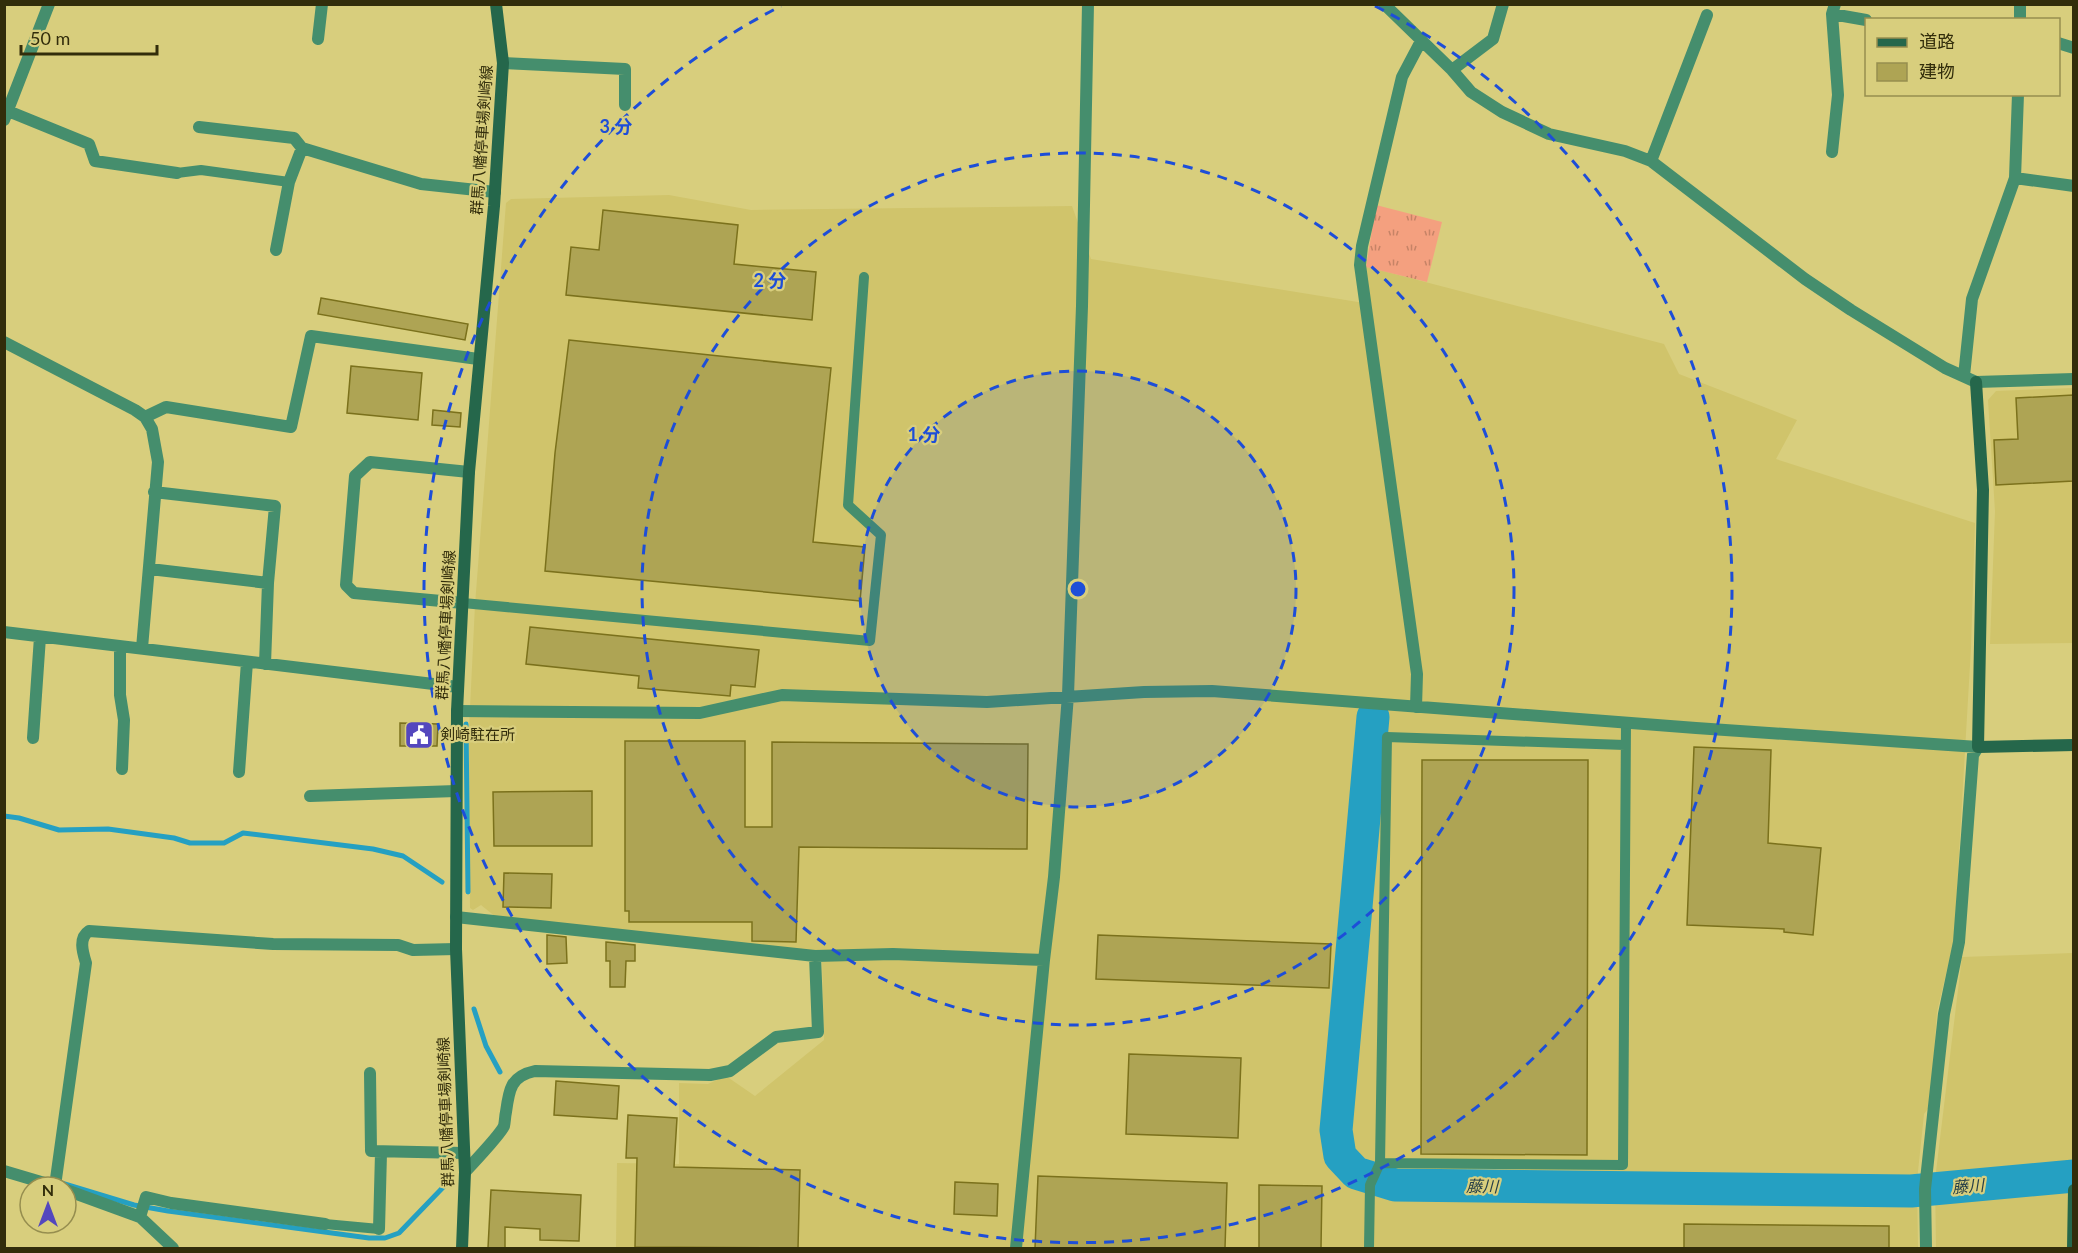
<svg xmlns="http://www.w3.org/2000/svg" width="2078" height="1253" viewBox="0 0 2078 1253" font-family="Lato,'Noto Sans JP',sans-serif">
	<style>
		.built { fill: #d0c46b }
		.park { fill: url(#park-tufts) }
		.lines { fill: none; stroke-linecap: round; stroke-linejoin: round }
		.stream { stroke: #25a0c2; stroke-width: 5 }
		.river { stroke: #25a0c2; stroke-width: 33 }
		.building { fill: #aea454; stroke: #7b711c; stroke-width: 1.5 }
		.lane { stroke: #458e6d; stroke-width: 10 }
		.street { stroke: #458e6d; stroke-width: 12 }
		.secondary { stroke: #25674b; stroke-width: 12 }
		.ring { fill: none; stroke: #1d4ed8; stroke-width: 3; stroke-dasharray: 10 8 }
		.labels { text-anchor: middle; stroke-width: 4.5; stroke-linejoin: round; paint-order: stroke }
		.street-label { font-size: 15px; fill: #322d0b; stroke: #d8ce7d }
		.poi-label { font-size: 15px; fill: #322d0b; stroke: #d8ce7d; text-anchor: start }
		.water-label { font-size: 16px; font-style: italic; fill: #253e47; stroke: #d8ce7d }
		.centre { fill: #1d4ed8; stroke: #d8ce7d; stroke-width: 3 }
		.ring-label { font-size: 18px; text-anchor: middle; font-weight: bold; fill: #1d4ed8; stroke: #d8ce7d; stroke-width: 4.5; stroke-linejoin: round; paint-order: stroke }
	</style>
	<defs>
		<pattern id="park-tufts" width="24" height="20" patternUnits="userSpaceOnUse" patternTransform="scale(1.5)"><rect width="24" height="20" fill="#f4a07f"/><path d="M3 7l-1-3M5 7V3M7 7l1-3M15 17l-1-3M17 17v-4M19 17l1-3" fill="none" stroke="#c68366"/></pattern>
	</defs>
	<rect width="100%" height="100%" fill="#d8ce7d"/>
	<path class="built" d="M669,195l82,15 321,-4 19,53 273,44 -4,-38 304,79 15,30 118,46 -21,39 199,64 -4,125 -17,292 -17,72 -7,94 -6,8 -7,67 1,67h-1302l1,-85 62,1v-81l29,1 18,-8 29,20 69,-56 -2,-78 -13,-12 -313,-33 -15,-12 -8,5 -3,-2 -1,-179 6,-124 31,-402 5,-4z
		M2073,388v255l-83,1 5,-133 -7,-111 8,-9z
		M2073,953v295h-137l-1,-68 27,-223z"/>
	<path class="park" d="M1376,205l66,17 -15,60 -61,-15z"/>
	<g class="lines">
		<path class="stream" d="M466,724l2,168
			M4,816l15,2 40,12 49,-1 66,9 16,5h34l19,-10 130,16 30,7 39,26
			M474,1009l12,37 14,26
			M58,1182l76,23 34,6 201,27h16l14,-5 54,-56"/>
		<path class="river" d="M1373,717l-37,413 4,26 16,17 39,12 516,6 163,-15"/>
	</g>
	<path class="building" d="M603,210l135,15 -4,39 82,8 -4,48 -246,-25 5,-48 28,3z
		M321,298l147,26 -3,16 -147,-26z
		M569,340l262,28 -18,174 52,5 -5,54 -315,-30 10,-118z
		M351,366l71,7 -4,47 -71,-7z
		M2073,395v86l-77,4 -2,-45 24,-1 -2,-41z
		M433,410l28,3 -1,14 -28,-2z
		M530,627l229,23 -4,37 -24,-2 -1,11 -92,-8 1,-12 -113,-12z
		M400,723l38,1 -1,22h-37z
		M625,741h120v86h27v-85l256,2 -1,105 -228,-2 -3,95 -44,-1v-19h-123v-11h-4z
		M1694,747l77,3 -3,93 53,5 -8,87 -29,-3v-3l-97,-4z
		M1422,760h166l-1,395 -166,-1z
		M592,791v55h-98l-1,-54z
		M504,873l48,1 -1,34 -48,-1z
		M547,935l19,2 1,26 -20,1z
		M1098,935l233,9 -2,44 -233,-9z
		M606,942l29,3v16h-9l-1,26h-15v-26h-4z
		M1129,1054l112,4 -3,80 -112,-4z
		M556,1081l63,5 -2,33 -63,-4z
		M628,1115l49,3 -3,49 126,3 -2,78 -163,-1 2,-89h-11z
		M1038,1176l189,7 -2,65h-190z
		M955,1182l43,2 -1,32 -43,-2z
		M1259,1185l63,1 -1,62h-62z
		M491,1190l90,5 -2,46 -39,-1v-11l-35,-2v21h-17z
		M1684,1224l205,2v22h-205z"/>
	<g class="lines">
		<path class="lane" d="M177,173l24,-3 88,12
			M463,603l407,38 11,-106 -33,-30 16,-228
			M1380,1163l243,2 3,-442
			M325,1224l54,5
			M1369,1248l1,-63 10,-22 7,-426 238,8"/>
		<path class="street" d="M1384,4l68,66 19,22 31,20 47,22 76,17 26,10 154,118 46,31 94,58 31,14 98,-3
			M1832,14l34,6
			M2020,20v-16
			M318,39l4,-35
			M2058,43l16,5
			M503,63l122,6v36
			M1452,70l41,-31 10,-35
			M8,111l81,33 6,17 82,12
			M4,120l45,-116
			M199,127l95,11 8,10
			M1832,152l6,-57 -6,-81 3,-10
			M1651,161l56,-146
			M2015,178l59,8
			M276,250l13,-68 13,-34 119,36 74,8
			M4,342l131,68 10,7 7,12 6,33 -16,186
			M1964,376l8,-77 43,-121 3,-84
			M145,417l21,-10 125,20 20,-91 167,23
			M154,492l121,14 -7,77 -3,81
			M150,569l118,14
			M463,603l-109,-10 -8,-8 9,-109 15,-14 99,10
			M4,632l454,55
			M120,647v48l4,25 -2,49
			M1416,707l1,-33 -57,-409 2,-19 40,-169 19,-36
			M457,711l243,2 82,-18 205,7 157,-10 68,-1 484,37 282,19 -5,8 -14,187 -15,72 -19,175 1,59
			M33,738l7,-101
			M239,772l8,-110
			M310,796l146,-5
			M456,917l359,39 78,-2 151,6
			M370,1073l1,78 93,2
			M4,1171l54,16
			M465,1172c8,-9 35,-37 39,-46 1,-4 1,-10 2,-14 3,-23 5,-36 29,-41l175,4 20,-4 46,-34 42,-5 -3,-76
			M55,1186l31,-223c-3,-10 -8,-25 3,-32l184,13 125,1 15,5 43,-1
			M66,1190l74,27 33,31
			M140,1217l6,-20 25,6 154,21
			M379,1229l2,-76
			M1016,1248l28,-288 10,-83 14,-182 14,-389 6,-302"/>
		<path class="secondary" d="M1976,382l7,108 -5,257 96,-2
			M462,1248l3,-76 -9,-223 1,-238 12,-239 25,-266 9,-143 -7,-59
			M2073,1248l1,-58"/>
	</g>
	<circle cx="1078" cy="589" r="218" fill="#1d4ed8" fill-opacity=".12"/>
	<g class="ring">
		<circle cx="1078" cy="589" r="218"/>
		<circle cx="1078" cy="589" r="436"/>
		<path d="M1375 6A654 654 0 1 1 781 6"/>
	</g>
	<defs>
		<g id="civic-square" transform="scale(1.5)"><rect x="-9" y="-9" width="18" height="18" rx="4" fill="#5447be" stroke="#d8ce7d"/><path d="M-.6-6.5H3V-4.5H.6V-3L4-1V1h2V6H-6V1h2V-1L-.6-3ZM-1.2 2.5V6h2.4V2.5Z" fill="#fff"/></g>
	</defs>
	<g fill-rule="evenodd">
		<use href="#civic-square" x="419" y="735"/>
	</g>
	<g class="labels">
		<g class="street-label">
			<text transform="translate(482 140) rotate(-86)" y="5">群馬八幡停車場剣崎線</text>
			<text transform="translate(446 625) rotate(-87)" y="5">群馬八幡停車場剣崎線</text>
			<text transform="translate(446 1112) rotate(-92)" y="5">群馬八幡停車場剣崎線</text>
		</g>
		<g class="poi-label">
			<text x="440" y="740">剣崎駐在所</text>
		</g>
		<g class="water-label">
			<text transform="translate(1482 1186) rotate(1)" y="6">藤川</text>
			<text transform="translate(1968 1186) rotate(-5)" y="6">藤川</text>
		</g>
	</g>
	<circle cx="1078" cy="589" r="9" class="centre"/>
	<g class="ring-label">
		<text x="616" y="133">3 分</text>
		<text x="770" y="287">2 分</text>
		<text x="924" y="441">1 分</text>
	</g>
	<rect width="2078" height="1253" fill="none" stroke="#322d0b" stroke-width="12"/>
	<rect x="1865" y="18" width="195" height="78" fill="#d8ce7d" stroke="#968e4f" stroke-width="1.5"/>
	<rect x="1877" y="38" width="30" height="9" fill="#25674b" stroke="#968e4f" stroke-width="1.5"/>
	<text x="1919" y="48" font-size="18" fill="#322d0b">道路</text>
	<rect x="1877" y="63" width="30" height="18" fill="#aea454" stroke="#968e4f" stroke-width="1.5"/>
	<text x="1919" y="78" font-size="18" fill="#322d0b">建物</text>
	<g transform="translate(48 1205)"><circle r="28" fill="#d8ce7d" stroke="#968e4f" stroke-width="1.5"/>
	<path d="M0-4.5L10 22L0 15L-10 22Z" fill="#5447be"/>
	<text y="-9" font-size="16" font-weight="bold" text-anchor="middle" fill="#322d0b">N</text>
	</g>
	<path d="M21 45v9h136v-9" fill="none" stroke="#322d0b" stroke-width="3"/>
	<text x="30" y="45" font-size="18" fill="#322d0b" stroke="#d8ce7d" stroke-width="4.5" paint-order="stroke">50 m</text>
</svg>
